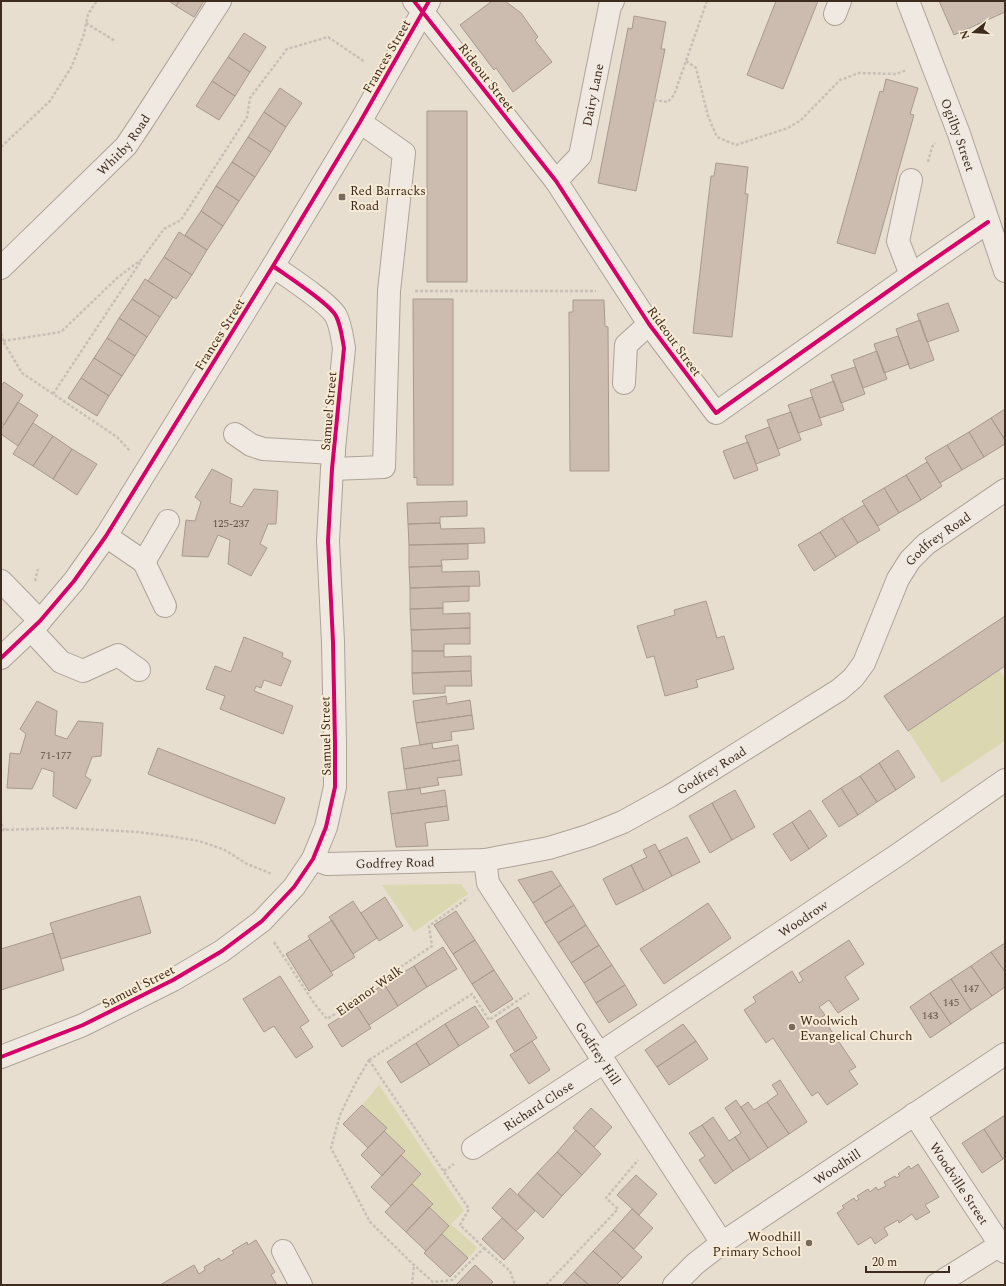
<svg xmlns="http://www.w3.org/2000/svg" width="1006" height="1286" viewBox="0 0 1006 1286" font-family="Spectral,serif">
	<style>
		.green { fill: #dad7b1 }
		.building { fill: #ccbcb0; stroke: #a8998e }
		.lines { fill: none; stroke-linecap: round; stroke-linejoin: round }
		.minor-casing { stroke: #ada397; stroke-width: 24 }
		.path { stroke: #c8c0b7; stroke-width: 2.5; stroke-dasharray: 3 2; stroke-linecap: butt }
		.minor { stroke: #efe9e1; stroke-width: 22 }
		.cycleway-casing { stroke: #f8ebd5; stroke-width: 6 }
		.cycleway { stroke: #d6006c; stroke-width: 4 }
		.poi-dot { fill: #786a5c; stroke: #f8ebd5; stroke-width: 1.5 }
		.labels { text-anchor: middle; stroke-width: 4; stroke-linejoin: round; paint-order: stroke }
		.number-label { font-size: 11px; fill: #614f42 }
		.street-label { font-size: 13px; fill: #3d2b1e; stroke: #f8ebd5 }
		.poi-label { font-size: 13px; fill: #3d2b1e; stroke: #f8ebd5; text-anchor: start }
	</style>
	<rect width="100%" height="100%" fill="#e7decf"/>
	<path class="green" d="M999,670l6,9v62l-63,42 -34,-52z
		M461,884l7,10 -54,38 -32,-47z
		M379,1085l85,126 -13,13 26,24 -9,10 -26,-24 7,-8 -20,-19 4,-3 -21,-20 9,-10 -20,-19 4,-4 -21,-20 2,-3 -24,-23z"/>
	<path class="building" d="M169,1h10l-3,5z
		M179,1h25l-10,16 -18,-11z
		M492,1h13l16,12 17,24 -3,3 17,22 -39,30 -17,-24 -2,2 -34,-45z
		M776,1h42l-35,88 -36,-14z
		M939,1h66v11l-51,23z
		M634,16l32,6 -5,27h4l-29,142 -38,-8 30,-155 4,1z
		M244,33l22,14 -16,25 -22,-15z
		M228,57l22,15 -15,24 -23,-15z
		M886,79l32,9 -8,26 4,1 -39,139 -38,-11 43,-152 3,1z
		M212,81l23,15 -16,24 -23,-14z
		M280,88l22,15 -16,24 -22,-15z
		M427,111h40v171h-40z
		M264,112l22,15 -15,25 -23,-15z
		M248,137l23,15 -16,25 -23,-15z
		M232,162l23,15 -16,24 -23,-15z
		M716,163l32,4 -3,27h3l-16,143 -39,-4 18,-157h3z
		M216,186l23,15 -16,25 -22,-15z
		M201,211l22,15 -16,24 -22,-15z
		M179,232l28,18 -15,25 -28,-18z
		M164,257l28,18 -16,24 -28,-18z
		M145,279l28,18 -13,20 -28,-18z
		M132,299l28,18 -13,20 -28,-19z
		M413,299h40v186h-36v-8l-3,1z
		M573,300h31l1,26 3,1 1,144h-39l-1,-159h4z
		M948,303l11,28 -32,11 -10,-28z
		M119,318l28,19 -12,19 -28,-18z
		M920,320l14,40 -24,9 -14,-40z
		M898,336l11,28 -25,9 -10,-29z
		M107,338l28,18 -13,20 -28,-18z
		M877,351l10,28 -24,9 -10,-28z
		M94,358l28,18 -13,20 -28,-18z
		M855,367l10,27 -24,9 -10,-28z
		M81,378l28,18 -12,20 -29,-18z
		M834,381l10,29 -24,8 -10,-28z
		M4,382l19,13 -19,30 -3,-2v-37z
		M812,397l10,28 -24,8 -10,-28z
		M18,402l20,13 -20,31 -17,-12v-5z
		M1005,409v31l-14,-22z
		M791,412l10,28 -23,9 -11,-29z
		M991,418l14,22v4l-21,13 -15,-25z
		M33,423l20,13 -20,30 -20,-12z
		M769,427l11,28 -24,9 -11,-28z
		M969,432l15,25 -22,13 -15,-25z
		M53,436l19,13 -19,30 -20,-13z
		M748,442l10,28 -24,9 -11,-28z
		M947,445l15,25 -22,13 -15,-25z
		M72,449l25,15 -20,31 -24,-16z
		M927,462l15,24 -21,14 -15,-25z
		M212,469l20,10 -2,24 12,4 12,-18 24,2 -2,33h-8l-8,20 7,4 -16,28 -23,-12 2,-24 -12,-5 -10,22 -26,-1 4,-36 9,1 6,-19 -6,-5z
		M906,475l15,25 -22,13 -15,-25z
		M884,488l15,25 -21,13 -16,-25z
		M467,501v15l-27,1v6l-32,1 -1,-21z
		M864,505l16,25 -22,13 -16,-25z
		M842,518l16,25 -22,14 -16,-25z
		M440,523l1,6 43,-1 1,15 -76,2 -1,-21z
		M820,532l16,25 -22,14 -16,-26z
		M468,544v15l-27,1 1,6 -33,1v-22z
		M442,566v6l37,-1 1,15 -70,2 -1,-21z
		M469,586v15l-26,1v6l-33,1v-21z
		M706,601l11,37 7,-2 10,33 -38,11 2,7 -33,9 -11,-40 -7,2 -10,-32 38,-11 -1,-5z
		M443,608v6l27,-1v15l-59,2 -1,-21z
		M1005,616v50l-97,65 -24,-35z
		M470,628v16h-26v7h-32l-1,-21z
		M244,637l39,16 -1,4 9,4 -10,25 -17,-6 -3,8 -5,-2 -2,5 39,15 -10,28 -63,-25 5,-13 -19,-7 9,-23 16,6z
		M412,651h32v6l27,-1v15l-59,2z
		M471,671l1,15h-27v7l-32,1 -1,-21z
		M446,696l1,8 23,-4 2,15 -56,8 -3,-22z
		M37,701l20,10 -2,24 12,4 11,-18 25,2 -2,33 -9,1 -7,19 6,4 -15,29 -23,-13 1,-24 -12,-4 -10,21 -25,-1 3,-35 10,1 6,-20 -6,-5z
		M472,715l2,14 -23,3 1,8 -32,5 -4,-22z
		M432,743l1,6 25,-4 2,15 -56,9 -3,-21z
		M158,748l127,50 -10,26 -127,-50z
		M898,750l17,27 -19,13 -17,-27z
		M460,760l2,15 -25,3 2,7 -32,5 -3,-21z
		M879,763l17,27 -19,12 -17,-26z
		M860,776l17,26 -19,13 -17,-27z
		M420,788l1,6 24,-4 2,16 -56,8 -3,-22z
		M841,788l17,27 -19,12 -17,-26z
		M735,790l20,37 -23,13 -20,-37z
		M712,803l20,37 -22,13 -21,-37z
		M447,806l2,14 -24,3 3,23 -32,1 -5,-33z
		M810,810l17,26 -18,13 -17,-27z
		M792,822l17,27 -18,12 -18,-27z
		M687,837l13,25 -28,14 -13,-25z
		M655,844l17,32 -28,15 -13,-26 16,-8 -4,-7z
		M631,865l13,26 -28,14 -13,-26z
		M552,871l9,14 -28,18 -15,-23z
		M561,885l13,20 -29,18 -12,-20z
		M140,896l11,37 -90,26 -11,-36z
		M385,897l18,29 -24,15 -18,-28z
		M353,901l24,37 -24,16 -24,-37z
		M708,903l23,35 -67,46 -24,-35z
		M574,905l12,20 -28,18 -13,-20z
		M456,911l19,29 -22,14 -19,-29z
		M332,920l23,37 -24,15 -23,-36z
		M586,925l13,20 -28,18 -13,-20z
		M53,933l11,37 -63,20v-41z
		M310,939l23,36 -24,16 -23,-37z
		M475,940l19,30 -22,14 -19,-30z
		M849,940l15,24 -19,13 14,22 -21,14 -9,-13 -10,7 6,8 -3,2 34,50 -7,4 9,13 -31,21 -9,-13 -6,4 -39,-58 -7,5 -22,-33 12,-8 -3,-5 39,-26 7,12 4,-3 -4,-7z
		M1005,943v29l-14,-20z
		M599,945l13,20 -28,18 -13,-20z
		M443,947l14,22 -30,18 -13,-21z
		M991,952l14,20v15l-13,9 -21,-30z
		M612,965l13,20 -29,18 -12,-20z
		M414,966l13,21 -29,19 -14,-22z
		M971,966l21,30 -21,14 -20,-31z
		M494,970l19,29 -22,14 -19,-29z
		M280,976l29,45 -9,6 13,20 -17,11 -22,-32 -10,6 -21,-33z
		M951,979l20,31 -20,14 -21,-31z
		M384,984l14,22 -29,19 -14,-22z
		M625,985l12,20 -28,18 -13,-20z
		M930,993l21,31 -21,14 -20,-31z
		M475,1006l14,21 -30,19 -14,-22z
		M357,1007l14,21 -29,19 -14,-22z
		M518,1007l19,31 -22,14 -19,-31z
		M445,1024l14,22 -29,19 -14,-22z
		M683,1024l13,17 -39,26 -12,-17z
		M532,1041l18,29 -21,14 -19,-29z
		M696,1041l12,18 -39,26 -12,-18z
		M416,1043l14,22 -29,18 -14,-21z
		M780,1080l27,42 -18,12 -22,-32 11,-8 -6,-9z
		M736,1100l32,48 -18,12 -15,-23 6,-4 -16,-25z
		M748,1102l6,8 13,-8 22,32 -21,14 -27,-41z
		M362,1105l25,23 -19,20 -25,-24z
		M591,1108l21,19 -18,20 -21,-19z
		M1005,1115v42l-2,2 -19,-30z
		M713,1117l16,24 6,-4 15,23 -17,11 -31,-46z
		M702,1125l31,46 -18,13 -16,-24 6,-4 -16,-23z
		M984,1129l19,30 -21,14 -20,-30z
		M576,1130l25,24 -19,21 -25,-23z
		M384,1131l21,20 -23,25 -21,-21z
		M557,1152l25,23 -20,21 -25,-23z
		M401,1155l20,19 -30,32 -20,-19z
		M918,1164l21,33 -14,8 5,7 -14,8 -4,-6 -13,9 -1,-3 -14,8 4,7 -13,9 -4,-7 -13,8 -21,-32 7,-5 -2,-2 12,-8 2,3 3,-2 -2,-3 11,-7 2,3 6,-5 2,3 8,-4 -2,-4 11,-6 1,2 4,-2 -2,-2 11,-8 2,3z
		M537,1173l25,23 -19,22 -25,-24z
		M636,1175l21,19 -18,21 -22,-20z
		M412,1184l21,20 -27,28 -21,-20z
		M510,1188l25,23 -19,20 -24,-23z
		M429,1207l20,19 -23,25 -20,-19z
		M632,1209l21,19 -19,21 -21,-19z
		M502,1218l22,20 -20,22 -22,-21z
		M613,1230l29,27 -19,21 -30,-27z
		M442,1234l26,24 -18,19 -26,-24z
		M256,1240l19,32 -4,3 6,10h-117l34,-20 5,9 6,-4 -1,-3 15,-9 2,3 13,-8 -2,-2 15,-9 1,3z
		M593,1251l30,27 -7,7h-27l-15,-13z
		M475,1265l18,17 -3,3h-34z
		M574,1272l15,13h-27z"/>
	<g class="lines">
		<g class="minor-casing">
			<g id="minor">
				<path d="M414,1l142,180 93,143 67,89 195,-138 77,-53"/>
				<path id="s1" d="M908,1l51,133 46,137"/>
				<path d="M835,14l5,-13"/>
				<path d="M911,180l-13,61 13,34"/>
				<path id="s2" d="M556,181l24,-25 30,-150 3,-5"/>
				<path id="s3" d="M1,268l125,-122 18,-27 76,-118"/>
				<path d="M624,383l2,-38 23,-21"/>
				<path d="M235,434l16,11 12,4 71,4"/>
				<path d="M332,469l52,-2 5,-176 15,-138 -44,-31"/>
				<path d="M106,536l38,26 21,44"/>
				<path d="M144,562l24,-41"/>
				<path d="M1,581l39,40"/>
				<path d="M32,631l29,31 22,9 35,-16 21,15"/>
				<path d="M1,658l39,-37 34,-40 32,-45 167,-270 87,-144 69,-121"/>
				<path id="s4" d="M313,859l14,5 158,-4 64,-12 39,-12 35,-14 47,-26 169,-106 14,-12 11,-15 34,-84 12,-19 16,-16 79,-54"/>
				<path id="s5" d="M485,860l3,23 234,360"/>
				<path id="s6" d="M599,1054l300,-200 106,-74"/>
				<path d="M1,1057l82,-32 90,-45 49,-29 40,-30 32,-34 19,-28 13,-32 9,-40v-44l-2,-101 -5,-101 4,-72 12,-121c-2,-11 -3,-22 -8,-32 -7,-13 -49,-40 -63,-50"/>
				<path id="s7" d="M914,1114l91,138"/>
				<path id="s8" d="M473,1148l131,-86"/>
				<path d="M283,1251l18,34"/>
				<path id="s9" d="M674,1285l21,-21 27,-21 283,-189"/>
				<path d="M936,1285l64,-40"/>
			</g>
		</g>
		<path class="path" d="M86,23l29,18
			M686,61l10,7 12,48 9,21 19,8 52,-17 13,-8 39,-40 19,-7 37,1 11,-4
			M654,100l14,2 6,-7 33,-94
			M1,147l49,-46 22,-35 12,-32 4,-20 9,-13
			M928,162l4,-15 3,-4
			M415,291h181
			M1,333l2,8 19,32 95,64 13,14
			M3,341l58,-9 56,-54 25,-19 22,-30 17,-9 66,-103 3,-19 37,-49 41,-12 37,25
			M53,394l88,-133
			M35,581l3,-12
			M1,824l4,6
			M1,830l66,-2 71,4 31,4 30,5 26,9 22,14 18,7 7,3
			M274,942l40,61 13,16 21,-13 3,-6 81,-54 -3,-20 39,-28
			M369,1060l100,149 -9,16 24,23 -32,32 -19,2 -19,-17 -44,-43 -39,-74 9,-33 15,-31z
			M369,1060l103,-66 17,26 40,-27
			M444,1171l10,-7
			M484,1248l26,23 5,14
			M412,1285l2,-20
			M546,1285l72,-76 -12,-11 32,-38"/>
		<use href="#minor" class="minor"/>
		<g class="cycleway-casing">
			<path id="cycleway" d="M414,1l142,180 93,143 67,89 195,-138 77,-53
				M1,658l39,-37 34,-40 32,-45 167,-270 87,-144 69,-121
				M1,1057l82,-32 90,-45 49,-29 40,-30 32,-34 19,-28 13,-32 9,-40v-44l-2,-101 -5,-101 4,-72 12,-121c-2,-11 -3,-22 -8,-32 -7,-13 -49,-40 -63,-50"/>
		</g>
		<use href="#cycleway" class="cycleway"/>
	</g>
	<g class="poi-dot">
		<rect x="338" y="193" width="8" height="8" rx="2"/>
		<circle cx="792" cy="1027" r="4"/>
		<circle cx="809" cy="1243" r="4"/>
	</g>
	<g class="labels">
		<g class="number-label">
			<text x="231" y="527">125-237</text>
			<text x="56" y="759">71-177</text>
			<text x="971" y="992">147</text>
			<text x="951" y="1006">145</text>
			<text x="930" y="1019">143</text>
		</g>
		<g class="street-label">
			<text transform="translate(386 56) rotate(-60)" y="5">Frances Street</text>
			<text transform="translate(487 77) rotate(52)" y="5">Rideout Street</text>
			<text dy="5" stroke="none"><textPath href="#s2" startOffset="97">Dairy Lane</textPath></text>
			<text dy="5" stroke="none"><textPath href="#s1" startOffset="143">Ogilby Street</textPath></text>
			<text dy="5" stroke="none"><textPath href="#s3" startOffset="174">Whitby Road</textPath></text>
			<text transform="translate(219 334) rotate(-58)" y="5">Frances Street</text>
			<text transform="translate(675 341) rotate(54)" y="5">Rideout Street</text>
			<text transform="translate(328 411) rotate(-85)" y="5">Samuel Street</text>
			<text dy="5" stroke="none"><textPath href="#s4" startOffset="755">Godfrey Road</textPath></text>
			<text transform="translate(325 736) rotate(-91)" y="5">Samuel Street</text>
			<text dy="5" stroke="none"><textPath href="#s4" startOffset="419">Godfrey Road</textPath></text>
			<text dy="5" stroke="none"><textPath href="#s4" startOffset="83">Godfrey Road</textPath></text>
			<text dy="5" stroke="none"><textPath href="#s6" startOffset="245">Woodrow</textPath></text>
			<text transform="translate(138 986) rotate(-27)" y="5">Samuel Street</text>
			<text transform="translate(369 990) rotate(-35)" y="5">Eleanor Walk</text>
			<text dy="5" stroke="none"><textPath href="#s5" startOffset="226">Godfrey Hill</textPath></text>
			<text dy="5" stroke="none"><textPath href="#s8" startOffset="78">Richard Close</textPath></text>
			<text dy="5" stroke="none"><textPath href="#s9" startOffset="202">Woodhill</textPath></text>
			<text dy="5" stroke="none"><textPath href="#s7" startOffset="83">Woodville Street</textPath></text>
		</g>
		<g class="poi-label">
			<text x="350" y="195">Red Barracks<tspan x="350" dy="15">Road</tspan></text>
			<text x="800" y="1025">Woolwich<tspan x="800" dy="15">Evangelical Church</tspan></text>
			<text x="801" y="1241" text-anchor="end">Woodhill<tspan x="801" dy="15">Primary School</tspan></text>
		</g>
	</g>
	<rect width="1006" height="1286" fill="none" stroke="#3d2b1e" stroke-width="4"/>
	<g transform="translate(974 32) rotate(253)" stroke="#f8ebd5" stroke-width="3" paint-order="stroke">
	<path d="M0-3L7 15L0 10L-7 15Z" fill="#3d2b1e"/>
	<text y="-6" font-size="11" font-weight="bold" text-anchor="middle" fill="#3d2b1e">N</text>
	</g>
	<path d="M866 1266v6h83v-6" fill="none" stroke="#3d2b1e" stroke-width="2"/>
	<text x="872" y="1266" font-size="12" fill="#3d2b1e" stroke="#f8ebd5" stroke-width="3" paint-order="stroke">20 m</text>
</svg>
